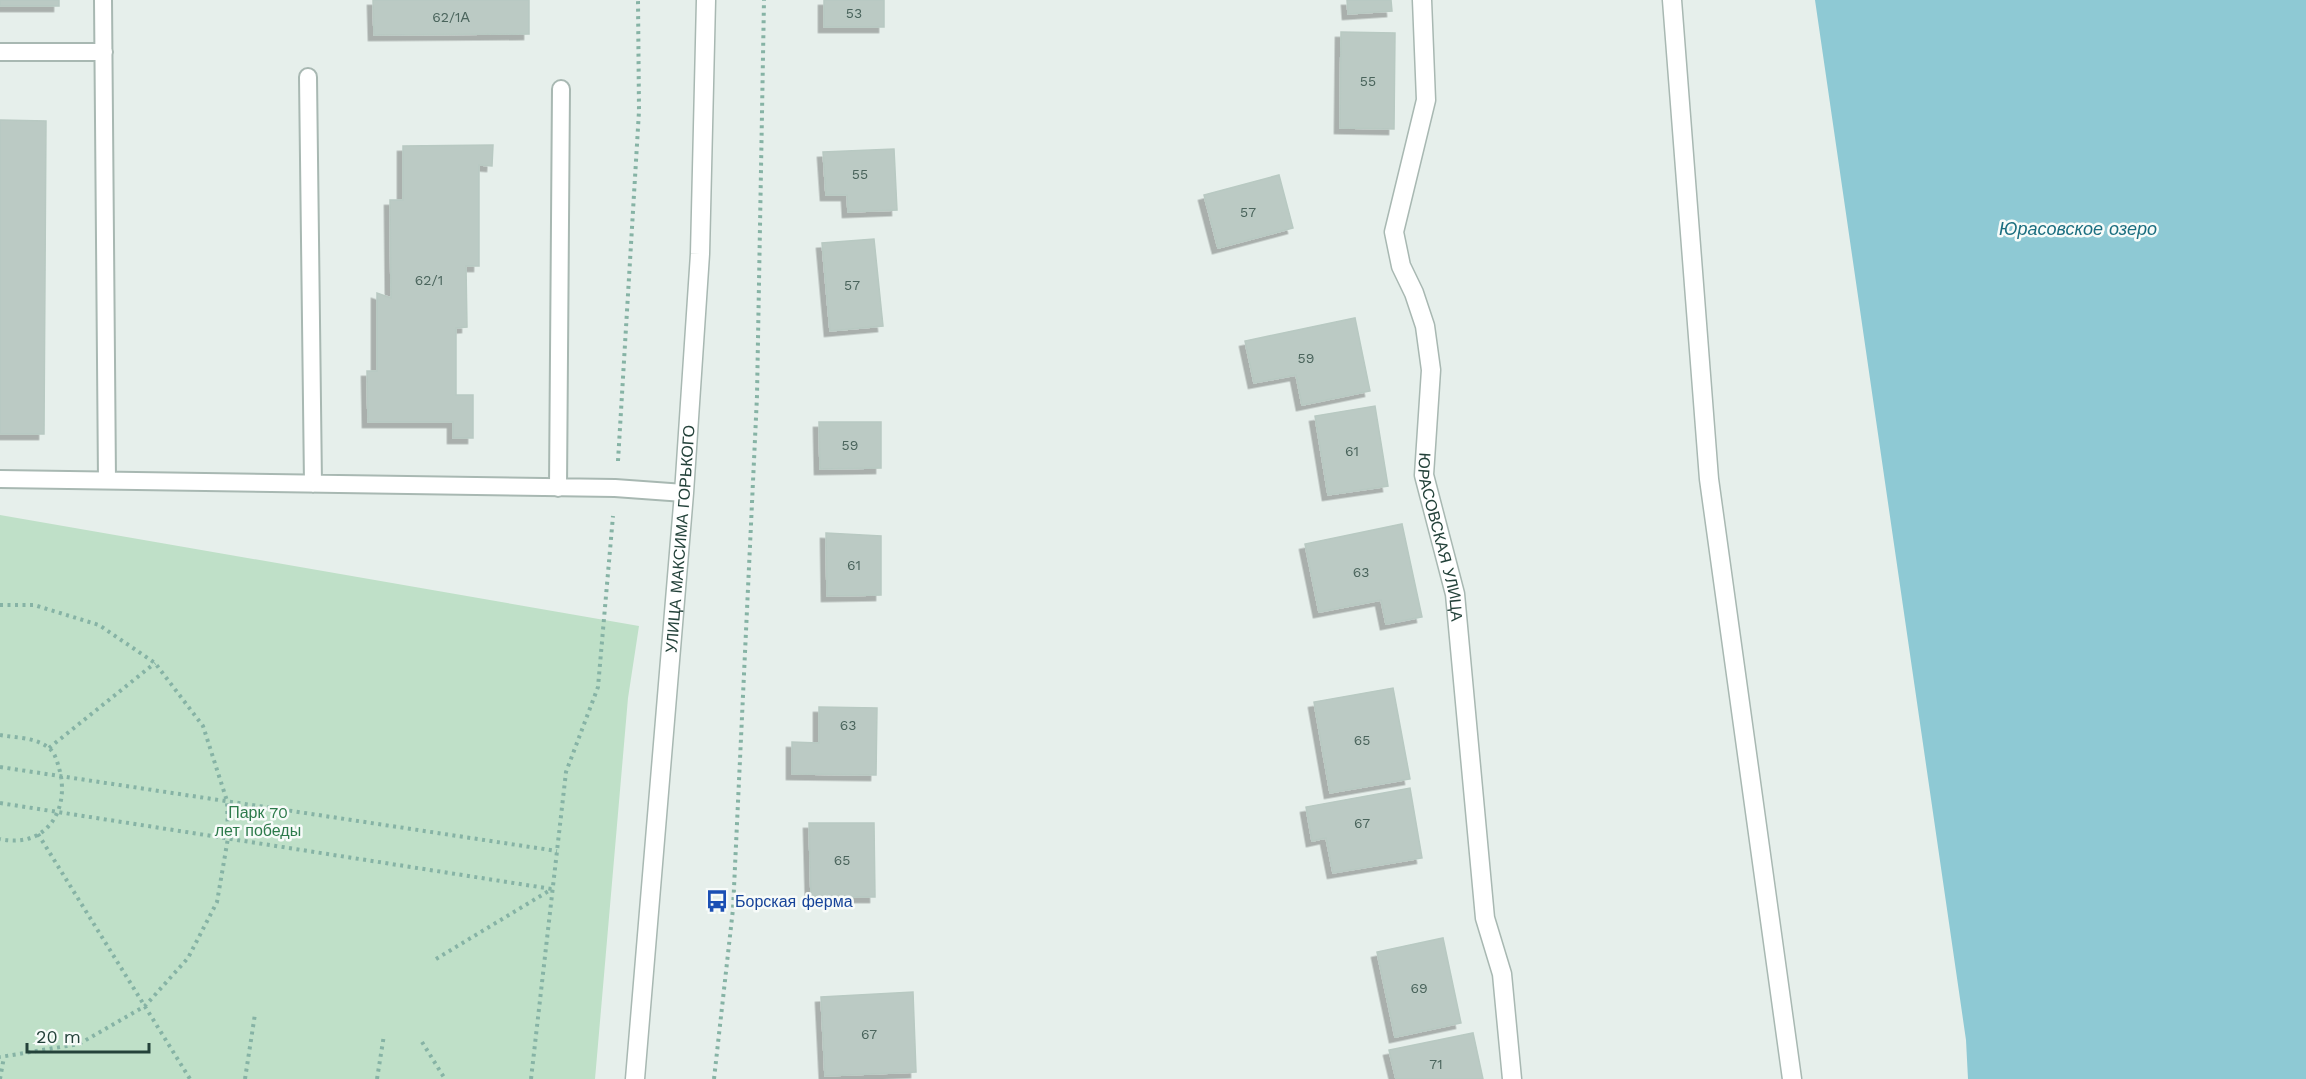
<svg xmlns="http://www.w3.org/2000/svg" width="2306" height="1079" viewBox="0 0 2306 1079" font-family="'Work Sans',sans-serif">
	<style>
		.green { fill: #bfe0c8 }
		.water { fill: #8ec9d4 }
		.building { fill: #bbcac4; stroke: #b8c9c2; stroke-width: 1.5; filter: url(#shadow) }
		.lines { fill: none; stroke-linecap: round; stroke-linejoin: round }
		.service-casing { stroke: #a8b8b2; stroke-width: 20 }
		.minor-casing { stroke: #a8b8b2; stroke-width: 21 }
		.tertiary-casing { stroke: #a8b8b2; stroke-width: 21 }
		.path { stroke: #86b3a5; stroke-width: 4; stroke-dasharray: 3 4.5; stroke-linecap: butt }
		.service { stroke: #fff; stroke-width: 16 }
		.minor { stroke: #fff; stroke-width: 18 }
		.tertiary { stroke: #fff; stroke-width: 18 }
		.labels { text-anchor: middle; stroke-width: 5; stroke-linejoin: round; paint-order: stroke }
		.number-label { font-size: 14px; fill: #4a645c }
		.street-label { font-size: 16px; fill: #24423a; stroke: #f7fbf9 }
		.park-label { font-size: 16px; fill: #2d7a4b; stroke: #f7fbf9 }
		.transit-label { font-size: 16px; fill: #164399; stroke: #f7fbf9; text-anchor: start }
		.water-label { font-size: 18px; font-style: italic; fill: #1c6f80; stroke: #f7fbf9 }
	</style>
	<defs>
		<filter id="shadow"><feDropShadow dx="-5.5" dy="5.5" stdDeviation="0" flood-color="#0004"/></filter>
	</defs>
	<rect width="100%" height="100%" fill="#e6efeb"/>
	<path class="green" d="M0,515l639,111 -11,72 -33,381h-595z"/>
	<path class="water" d="M1815,0h491v1079h-338l-2,-39z"/>
	<path class="building" d="M0,0h59v6h-59z
		M373,0h156v34l-155,1z
		M824,0h60v27h-60z
		M1347,0h44l1,11 -44,3z
		M1341,32l54,1 -1,96 -54,-1z
		M0,120l46,1 -2,313h-44z
		M493,145l-1,21 -13,-1v101h-13l1,61 -11,1v67h17v43h-20v-16h-85l-1,-51h10v-78l14,5 -1,-98h13v-54z
		M894,149l3,61 -49,2 -1,-17h-21l-3,-43z
		M1279,175l14,53 -75,20 -14,-53z
		M874,239l9,87 -53,5 -8,-88z
		M1355,318l15,73 -68,14 -6,-30 -42,8 -9,-42z
		M1375,406l13,80 -60,9 -13,-79z
		M819,422h62v46l-61,1z
		M1402,524l20,93 -36,7 -5,-24 -62,12 -14,-68z
		M826,533l55,3v59l-54,1z
		M1393,688l17,91 -80,14 -16,-91z
		M819,707l58,1 -1,67 -84,-1v-32l27,1z
		M1410,788l12,70 -89,15 -7,-35 -14,3 -6,-34z
		M809,823h65l1,74h-64z
		M1443,938l18,85 -66,14 -18,-85z
		M913,992l3,80 -91,4 -4,-79z
		M1473,1033l10,46h-87l-7,-29z"/>
	<g class="lines">
		<g class="service-casing">
			<path id="service" d="M103,0l4,480
				M0,52h104
				M308,77l5,407
				M0,479l615,9 69,5
				M558,488l3,-399"/>
		</g>
		<g class="minor-casing">
			<g id="minor">
				<path id="s1" d="M1422,0l4,100 -32,132 7,34 13,27 11,33 6,44 -7,105 31,119 30,324 17,56 10,105"/>
				<path d="M1672,0l37,479 83,600"/>
			</g>
		</g>
		<g class="tertiary-casing">
			<g id="tertiary">
				<path id="s2" d="M635,1079l49,-586 16,-239 6,-254"/>
			</g>
		</g>
		<path class="path" d="M618,461l21,-350 -1,-111
			M0,605h34l65,20 56,38 48,63 24,75 1,37 -11,64 -29,56 -43,48 -66,38 -79,13
			M0,735c16,3 35,2 49,13 6,5 8,13 10,20 12,42 -13,81 -59,71
			M49,748l106,-85
			M0,767l557,84
			M0,803l552,86
			M38,834l152,245
			M436,959l116,-70
			M422,1042l23,37
			M0,1079l4,-22
			M245,1079l10,-65
			M377,1079l7,-44
			M531,1079l35,-307 32,-85 15,-171
			M714,1079l19,-170 24,-513 7,-396"/>
		<use href="#service" class="service"/>
		<use href="#minor" class="minor"/>
		<use href="#tertiary" class="tertiary"/>
	</g>
	<defs>
		<g id="bus-bare" transform="scale(1.8)"><path d="M-5-6H5V4H4V6H2V4H-2V6H-4V4H-5ZM-3.5-4V0h7V-4ZM-3.5 1.2v1.5H-2V1.2ZM2 1.2v1.5H3.5V1.2Z" fill="#1a4fb4" stroke="#f7fbf9" stroke-width="2.5" paint-order="stroke"/></g>
	</defs>
	<g fill-rule="evenodd">
		<use href="#bus-bare" x="717" y="901"/>
	</g>
	<g class="labels">
		<g class="number-label">
			<text x="854" y="18">53</text>
			<text x="451" y="22">62/1А</text>
			<text x="1368" y="86">55</text>
			<text x="860" y="179">55</text>
			<text x="1248" y="217">57</text>
			<text x="429" y="285">62/1</text>
			<text x="852" y="290">57</text>
			<text x="1306" y="363">59</text>
			<text x="850" y="450">59</text>
			<text x="1352" y="456">61</text>
			<text x="854" y="570">61</text>
			<text x="1361" y="577">63</text>
			<text x="848" y="730">63</text>
			<text x="1362" y="745">65</text>
			<text x="1362" y="828">67</text>
			<text x="842" y="865">65</text>
			<text x="1419" y="993">69</text>
			<text x="869" y="1039">67</text>
			<text x="1436" y="1069">71</text>
		</g>
		<g class="street-label">
			<text dy="6" stroke="none"><textPath href="#s1" startOffset="549">ЮРАСОВСКАЯ УЛИЦА</textPath></text>
			<text dy="6" stroke="none"><textPath href="#s2" startOffset="542">УЛИЦА МАКСИМА ГОРЬКОГО</textPath></text>
		</g>
		<g class="park-label">
			<text x="258" y="818">Парк 70<tspan x="258" dy="18">лет победы</tspan></text>
		</g>
		<g class="transit-label">
			<text x="735" y="907">Борская ферма</text>
		</g>
		<g class="water-label">
			<text x="2078" y="235">Юрасовское озеро</text>
		</g>
	</g>
	<path d="M27 1043v9h122v-9" fill="none" stroke="#24423a" stroke-width="3"/>
	<text x="36" y="1043" font-size="18" fill="#24423a" stroke="#f7fbf9" stroke-width="4.5" paint-order="stroke">20 m</text>
</svg>
